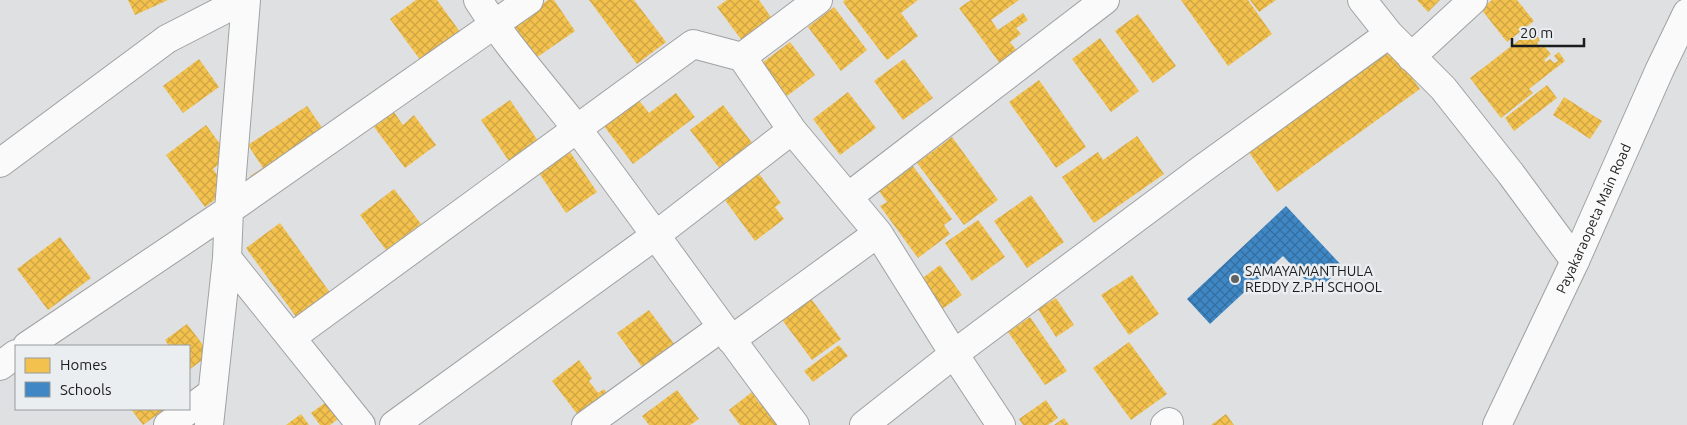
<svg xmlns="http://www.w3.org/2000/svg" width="1687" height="425" viewBox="0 0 1687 425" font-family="Ubuntu,sans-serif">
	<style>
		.homes { fill: url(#homes-cross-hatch) }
		.schools { fill: url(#schools-cross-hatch) }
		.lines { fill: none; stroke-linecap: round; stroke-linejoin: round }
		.minor-casing { stroke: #9fa1a2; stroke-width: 30 }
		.tertiary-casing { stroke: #9fa1a2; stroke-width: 30 }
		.minor { stroke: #fafafb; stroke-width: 28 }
		.tertiary { stroke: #fafafb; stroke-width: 28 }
		.poi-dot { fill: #5f6162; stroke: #ebeef0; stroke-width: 2 }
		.labels { text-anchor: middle; stroke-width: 5; stroke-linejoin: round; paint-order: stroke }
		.street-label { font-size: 14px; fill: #1b1c1d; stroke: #ebeef0 }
		.poi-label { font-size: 14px; fill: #1b1c1d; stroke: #ebeef0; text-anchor: start }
	</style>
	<defs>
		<pattern id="homes-cross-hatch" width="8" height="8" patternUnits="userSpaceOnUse" patternTransform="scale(1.25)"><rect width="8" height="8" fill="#f2c14e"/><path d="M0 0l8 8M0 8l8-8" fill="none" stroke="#cfa544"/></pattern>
		<pattern id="schools-cross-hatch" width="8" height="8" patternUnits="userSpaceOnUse" patternTransform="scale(1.25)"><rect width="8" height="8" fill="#3f88c5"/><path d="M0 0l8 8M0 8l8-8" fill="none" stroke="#346e9f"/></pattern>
	</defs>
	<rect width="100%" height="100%" fill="#dee0e2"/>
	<path class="homes" d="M128,0h40l-33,15z
		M416,0h21l26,36 -39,29 -34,-46z
		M548,0h6l21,31 -39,27 -23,-34z
		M589,0h45l32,42 -29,22z
		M727,0h32l14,20 -30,22 -26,-35z
		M845,0h73l-17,13 17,23 -31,24 -44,-58z
		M971,0h48l-28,20 7,10 25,-17 5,7 -12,8 5,6 -11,8 11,14 -17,13 -45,-61z
		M1181,0h67l24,34 -44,32z
		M1250,0h26l-17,12z
		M1417,0h23l-12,12z
		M1492,0h25l17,21 -27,21 -26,-33z
		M834,7l33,43 -26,21 -33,-44z
		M1138,14l38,52 -23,17 -38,-52z
		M1532,30l8,10 -3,3 4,5 3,-2 7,8 -7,6 2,2 4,-3 4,4 4,-2 -4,-5 5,-4 6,9 -36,28 4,4 -32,25 -31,-40z
		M1100,38l39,53 -28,21 -39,-53z
		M790,42l25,33 -28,21 -25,-33z
		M1391,48l29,41 -143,103 -29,-41z
		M199,59l20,28 -36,26 -20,-27z
		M904,59l29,39 -30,22 -29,-39z
		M1039,80l47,67 -30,21 -47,-66z
		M1547,85l10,13 -43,33 -9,-13z
		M848,92l28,36 -36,27 -27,-36z
		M676,93l19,24 -62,47 -33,-43 38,-22 11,14z
		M1564,97l38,24 -12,18 -37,-24z
		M510,100l28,41 -29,20 -28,-41z
		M723,105l30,39 -33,25 -30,-39z
		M307,106l21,30 -73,49 -5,-9 13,-8 -15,-23z
		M394,112l9,13 11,-10 22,30 -31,23 -31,-41z
		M206,125l23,31 -16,13 15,21 -23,17 -39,-52z
		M1137,136l27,38 -70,49 -32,-46 36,-25 5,8z
		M952,137l46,63 -34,25 -47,-62z
		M568,149l29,43 -31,21 -29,-43z
		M913,166l39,53 -8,6 6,9 -32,24 -38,-52 7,-4 -8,-11z
		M757,171l24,32 -6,4 9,12 -29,22 -33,-45z
		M394,189l27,35 -35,26 -26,-35z
		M1031,195l33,47 -37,26 -33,-47z
		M978,220l27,37 -33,24 -27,-38z
		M280,223l51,71 -34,24 -51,-70z
		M60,237l31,41 -43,32 -31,-41z
		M940,265l22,30 -24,17 -22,-29z
		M1132,275l27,39 -30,21 -28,-40z
		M809,296l32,43 -29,21 -32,-43z
		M1056,298l18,27 -18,12 -18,-28z
		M649,310l28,38 -32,23 -28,-38z
		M1030,317l37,54 -22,14 -37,-53z
		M187,324l23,30 -21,16v-24h-20l-4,-6z
		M1129,342l38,52 -36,26 -38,-52z
		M839,345l9,11 -35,26 -9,-11z
		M579,360l13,18 -3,3 9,12 6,-4 6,8 -29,22 -29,-38z
		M677,390l22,29 -9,6h-41l-7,-9z
		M752,392l7,11 7,-5 15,27h-41l-11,-15z
		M333,397l12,17 -15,11h-10l-9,-12z
		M1046,400l12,18 -10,7h-25l-4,-6z
		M131,409h34l-22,16z
		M301,414l8,11h-23z
		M1226,414l8,11h-23z
		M1064,418l5,7h-15z"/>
	<path class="schools" d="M1286,206l57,61 -27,24 -33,-35 -73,68 -23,-25z"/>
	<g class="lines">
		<g class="minor-casing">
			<path id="minor" d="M478,0c31,49 71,92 106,138 71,95 139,192 211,287
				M818,0l-76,57 50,73 86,103 76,121 248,-185 187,-135
				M1362,0l27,34 54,54 68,86 64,87
				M1411,57l62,-57
				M0,163l167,-124 76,-39
				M848,197l257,-197
				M227,258l134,167
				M292,337l401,-293 49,13
				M731,340l147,-107
				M27,346l202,-136 300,-210
				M0,366l16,-12
				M168,425l44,-32
				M209,425l18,-167 2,-48 17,-210
				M394,425l262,-190 136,-105
				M586,425l136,-98
				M864,425l90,-71 47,71
				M1165,425l4,-3"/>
		</g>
		<g class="tertiary-casing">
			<g id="tertiary">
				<path id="s1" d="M1497,425l78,-164 85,-192 27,-56"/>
			</g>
		</g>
		<use href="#minor" class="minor"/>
		<use href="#tertiary" class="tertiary"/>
	</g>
	<circle class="poi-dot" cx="1235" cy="279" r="5"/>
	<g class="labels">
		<g class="street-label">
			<text dy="5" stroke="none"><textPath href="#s1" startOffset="228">Payakaraopeta Main Road</textPath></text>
		</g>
		<g class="poi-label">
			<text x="1245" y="276">SAMAYAMANTHULA<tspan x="1245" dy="16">REDDY Z.P.H SCHOOL</tspan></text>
		</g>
	</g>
	<rect x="15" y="345" width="175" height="65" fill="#ebeef0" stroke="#989a9c"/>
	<rect x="25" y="358" width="25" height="15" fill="#f2c14e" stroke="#989a9c"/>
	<text x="60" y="370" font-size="15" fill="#1b1c1d">Homes</text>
	<rect x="25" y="382" width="25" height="15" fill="#3f88c5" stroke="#989a9c"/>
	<text x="60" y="395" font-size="15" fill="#1b1c1d">Schools</text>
	<path d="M1512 38v8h72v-8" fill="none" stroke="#1b1c1d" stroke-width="2.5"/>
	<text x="1520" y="38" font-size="15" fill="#1b1c1d" stroke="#ebeef0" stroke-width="4" paint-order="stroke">20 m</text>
</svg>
